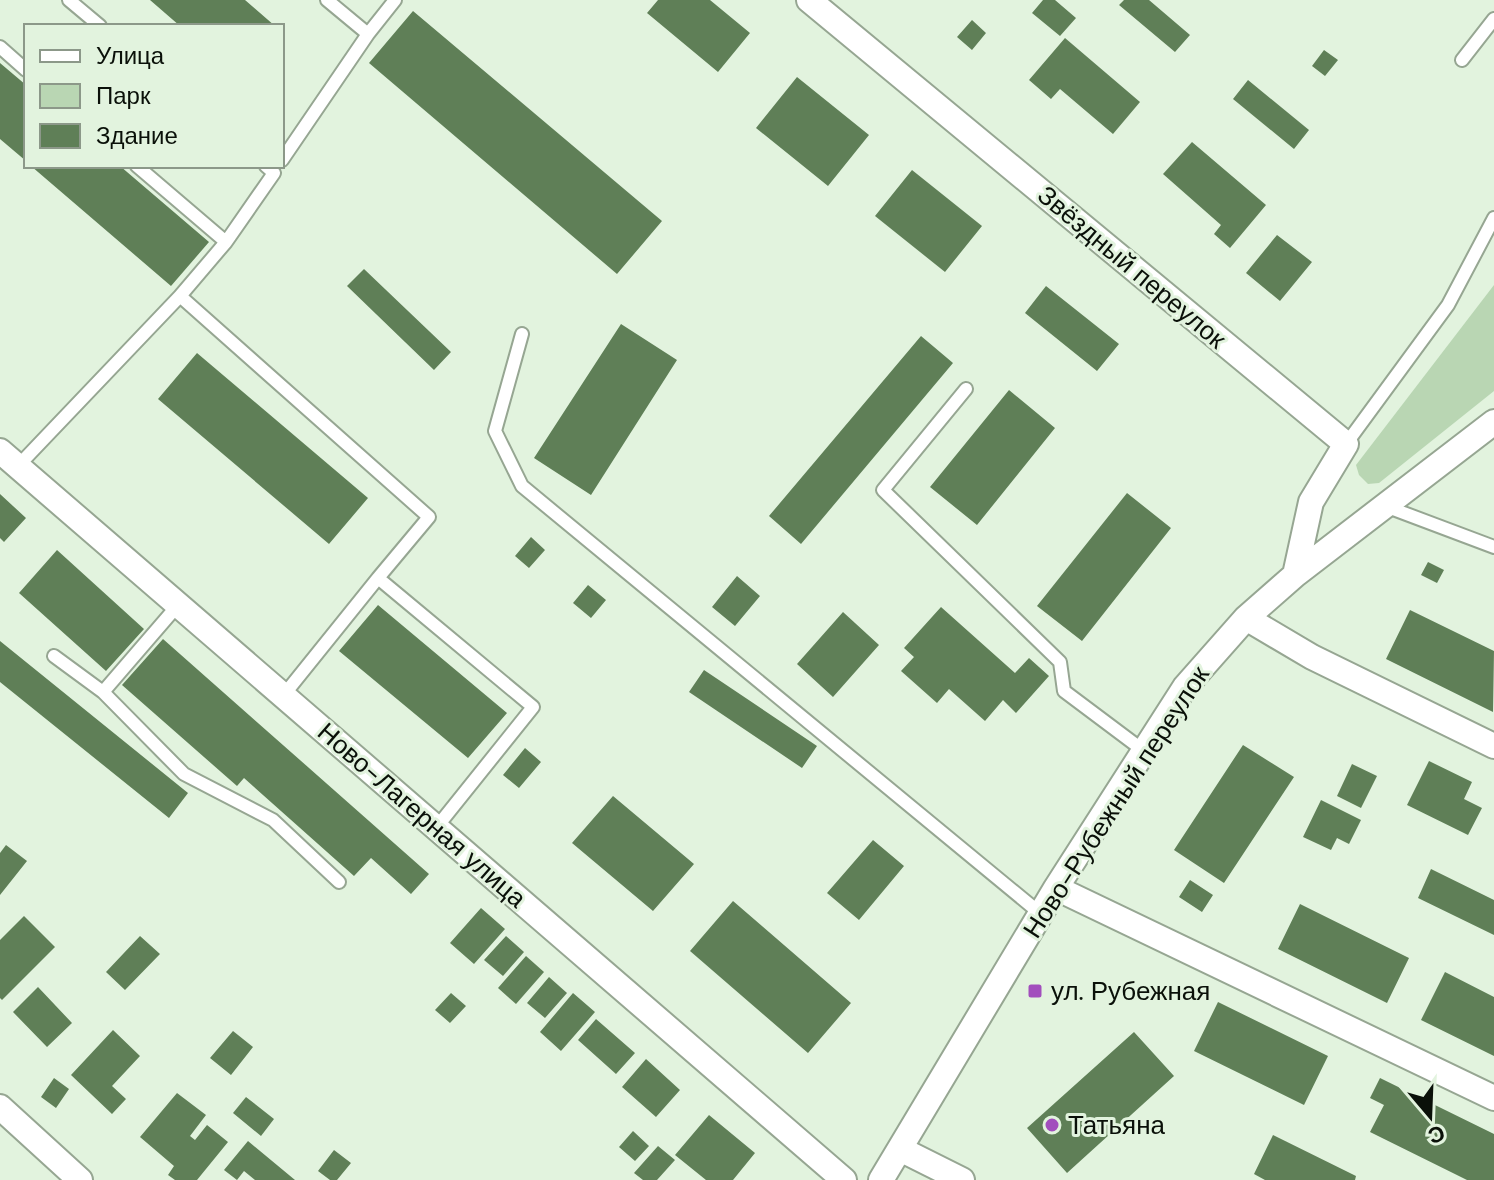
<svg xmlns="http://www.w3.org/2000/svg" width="1494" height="1180" viewBox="0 0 1494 1180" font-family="'DM Sans',sans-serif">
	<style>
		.green { fill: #b9d6b3 }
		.building { fill: #5f7f57 }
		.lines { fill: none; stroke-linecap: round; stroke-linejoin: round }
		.service-casing { stroke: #96a692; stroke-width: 16 }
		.minor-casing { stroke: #96a692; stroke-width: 28 }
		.service { stroke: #fff; stroke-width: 12 }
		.minor { stroke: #fff; stroke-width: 24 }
		.poi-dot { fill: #a24ebd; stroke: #e2f3de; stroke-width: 3 }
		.labels { text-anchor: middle; stroke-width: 6; stroke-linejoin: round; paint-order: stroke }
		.street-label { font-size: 26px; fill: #0a1009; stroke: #e2f3de }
		.poi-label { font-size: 26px; fill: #0a1009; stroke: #e2f3de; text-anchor: start }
	</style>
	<rect width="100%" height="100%" fill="#e2f3de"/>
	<path class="green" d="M1494,285v106l-115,92 -11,1 -9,-9 -3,-10z"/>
	<path class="building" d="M150,0h95l30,26h-95z
		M658,0h52l40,33 -32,39 -71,-59z
		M1043,0h12l21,18 -16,18 -28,-23z
		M1124,0h25l41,35 -15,17 -56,-47z
		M413,11l249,210 -45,53 -248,-211z
		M972,20l14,13 -14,17 -15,-13z
		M1065,38l75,64 -27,32 -53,-45 -9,10 -22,-19z
		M1324,50l14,10 -13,16 -13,-10z
		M0,63l26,22v76l-26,-22z
		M797,77l72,58 -41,51 -72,-58z
		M1248,80l61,50 -15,19 -61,-50z
		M1192,142l74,63 -36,43 -16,-14 7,-9 -58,-51z
		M31,166h89l89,76 -38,44z
		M912,170l70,56 -37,46 -70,-56z
		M1277,235l35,27 -32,39 -34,-28z
		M364,269l87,83 -17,18 -87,-84z
		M1046,286l73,58 -22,27 -72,-58z
		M621,324l56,36 -86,135 -57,-37z
		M921,336l32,27 -152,181 -32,-28z
		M197,353l171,145 -39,46 -171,-145z
		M1009,390l46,38 -78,97 -47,-38z
		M1127,493l44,35 -89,113 -45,-35z
		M0,494l26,24 -22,24 -4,-4z
		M531,537l14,13 -16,18 -14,-12z
		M57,550l87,79 -38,42 -87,-78z
		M1428,562l16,8 -7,13 -16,-8z
		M737,576l23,20 -25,30 -23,-19z
		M588,585l18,15 -15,18 -18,-15z
		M378,605l129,108 -39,45 -129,-107z
		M941,607l74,66 14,-15 20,18 -33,37 -13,-13 -18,21 -36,-32 -12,14 -36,-32 13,-14 -10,-9z
		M1410,610l84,41 -1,61 -107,-53z
		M843,612l36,33 -46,52 -36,-33z
		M163,639l266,235 -18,20 -40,-36 -17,18 -110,-98 -7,8 -115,-101z
		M0,641l188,152 -19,25 -169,-136z
		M704,670l113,76 -15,22 -113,-76z
		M1243,745l51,32 -70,106 -50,-33z
		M525,748l16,14 -22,26 -16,-13z
		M1429,761l43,21 -8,17 18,9 -14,27 -61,-30z
		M1352,764l25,12 -16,32 -24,-12z
		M613,796l81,68 -41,47 -81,-68z
		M1321,800l40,20 -12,24 -12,-6 -6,12 -28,-13z
		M873,840l31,26 -45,54 -32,-27z
		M6,845l21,16 -27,34v-42z
		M1431,869l63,31v35l-76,-37z
		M1190,880l23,15 -11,17 -23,-15z
		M733,901l118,102 -43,50 -118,-102z
		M1300,904l109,54 -22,45 -109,-54z
		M481,908l24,21 -31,35 -24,-21z
		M24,916l31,31 -53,53 -2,-2v-58z
		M140,936l20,18 -35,36 -19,-18z
		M506,936l18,16 -21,24 -19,-16z
		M526,956l18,16 -28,32 -18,-16z
		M1445,972l49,25v59l-73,-36z
		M549,977l18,16 -22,25 -18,-15z
		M38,987l34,36 -25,24 -34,-35z
		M451,993l15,13 -16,17 -15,-13z
		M573,993l22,19 -34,39 -21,-19z
		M1218,1002l110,54 -24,49 -110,-54z
		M596,1019l39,34 -19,21 -38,-34z
		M113,1030l27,26 -28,30 14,13 -14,15 -41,-39z
		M233,1031l20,16 -22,28 -21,-17z
		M1134,1032l40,44 -107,97 -40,-45z
		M646,1059l34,31 -24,27 -34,-30z
		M54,1078l15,11 -13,19 -15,-11z
		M1380,1078l114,56v46h-27l-97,-48 14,-27 -14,-7z
		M177,1093l29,22 -16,21 5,4 12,-15 21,17 -31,38h-22l-7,-5 6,-9 -34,-29z
		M246,1097l28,22 -13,17 -28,-23z
		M709,1115l46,38 -22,27h-27l-31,-25z
		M633,1131l16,15 -14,15 -16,-14z
		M1273,1135l83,41 -1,4h-90l-11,-6z
		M248,1141l47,39h-40l-11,-9 -7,9 -13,-10z
		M658,1146l17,14 -18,20h-14l-9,-7z
		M334,1150l17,13 -14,17h-7l-12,-9z"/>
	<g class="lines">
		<g class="service-casing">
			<path id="service" d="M69,0l31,26
				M327,0l41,34
				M0,47l26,23
				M1462,60l32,-41
				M282,160l86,-126 27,-34
				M137,166l89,76 -46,54
				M226,242l48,-69 -8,-7
				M522,334l-27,97 27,55 519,428
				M966,389l-83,101 177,172 4,29 80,60
				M1346,444l102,-139 46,-87
				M18,466l162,-170 249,221 -51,61
				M1385,506l109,41
				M54,656l49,36 81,82 89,46 66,62
				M103,692l75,-87
				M283,696l95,-118 155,129 -97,121"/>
		</g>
		<g class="minor-casing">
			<path id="minor" d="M809,0l537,444 -35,58 -16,73
				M0,451l844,729
				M1246,618l66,39 182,89
				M1056,888l438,210
				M0,1107l80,73
				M900,1149l62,31
				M881,1180l175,-292 129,-201 61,-69 49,-43 199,-153"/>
		</g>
		<use href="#service" class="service"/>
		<use href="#minor" class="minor"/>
	</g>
	<g class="poi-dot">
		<rect x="1027" y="983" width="16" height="16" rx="4"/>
		<circle cx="1052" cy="1125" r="8"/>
	</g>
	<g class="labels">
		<g class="street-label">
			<text transform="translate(1132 267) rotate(40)" y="9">Звёздный переулок</text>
			<text transform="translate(1116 802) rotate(-57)" y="9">Ново-Рубежный переулок</text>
			<text transform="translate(422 815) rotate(41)" y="9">Ново-Лагерная улица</text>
		</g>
		<g class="poi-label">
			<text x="1051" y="1000">ул. Рубежная</text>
			<text x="1068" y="1134">Татьяна</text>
		</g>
	</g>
	<rect x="24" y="24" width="260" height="144" fill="#e2f3de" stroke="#8c9889" stroke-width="2"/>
	<rect x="40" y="50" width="40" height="12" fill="#ffffff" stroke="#8c9889" stroke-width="2"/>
	<text x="96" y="64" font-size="24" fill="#0a1009">Улица</text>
	<rect x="40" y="84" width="40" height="24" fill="#b9d6b3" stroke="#8c9889" stroke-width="2"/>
	<text x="96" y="104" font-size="24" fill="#0a1009">Парк</text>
	<rect x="40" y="124" width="40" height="24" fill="#5f7f57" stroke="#8c9889" stroke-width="2"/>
	<text x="96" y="144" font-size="24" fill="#0a1009">Здание</text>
	<g transform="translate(1430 1116) rotate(161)" stroke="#e2f3de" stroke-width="6" paint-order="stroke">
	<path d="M0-6L14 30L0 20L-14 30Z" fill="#0a1009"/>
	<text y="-12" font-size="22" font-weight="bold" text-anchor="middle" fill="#0a1009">С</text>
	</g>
</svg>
